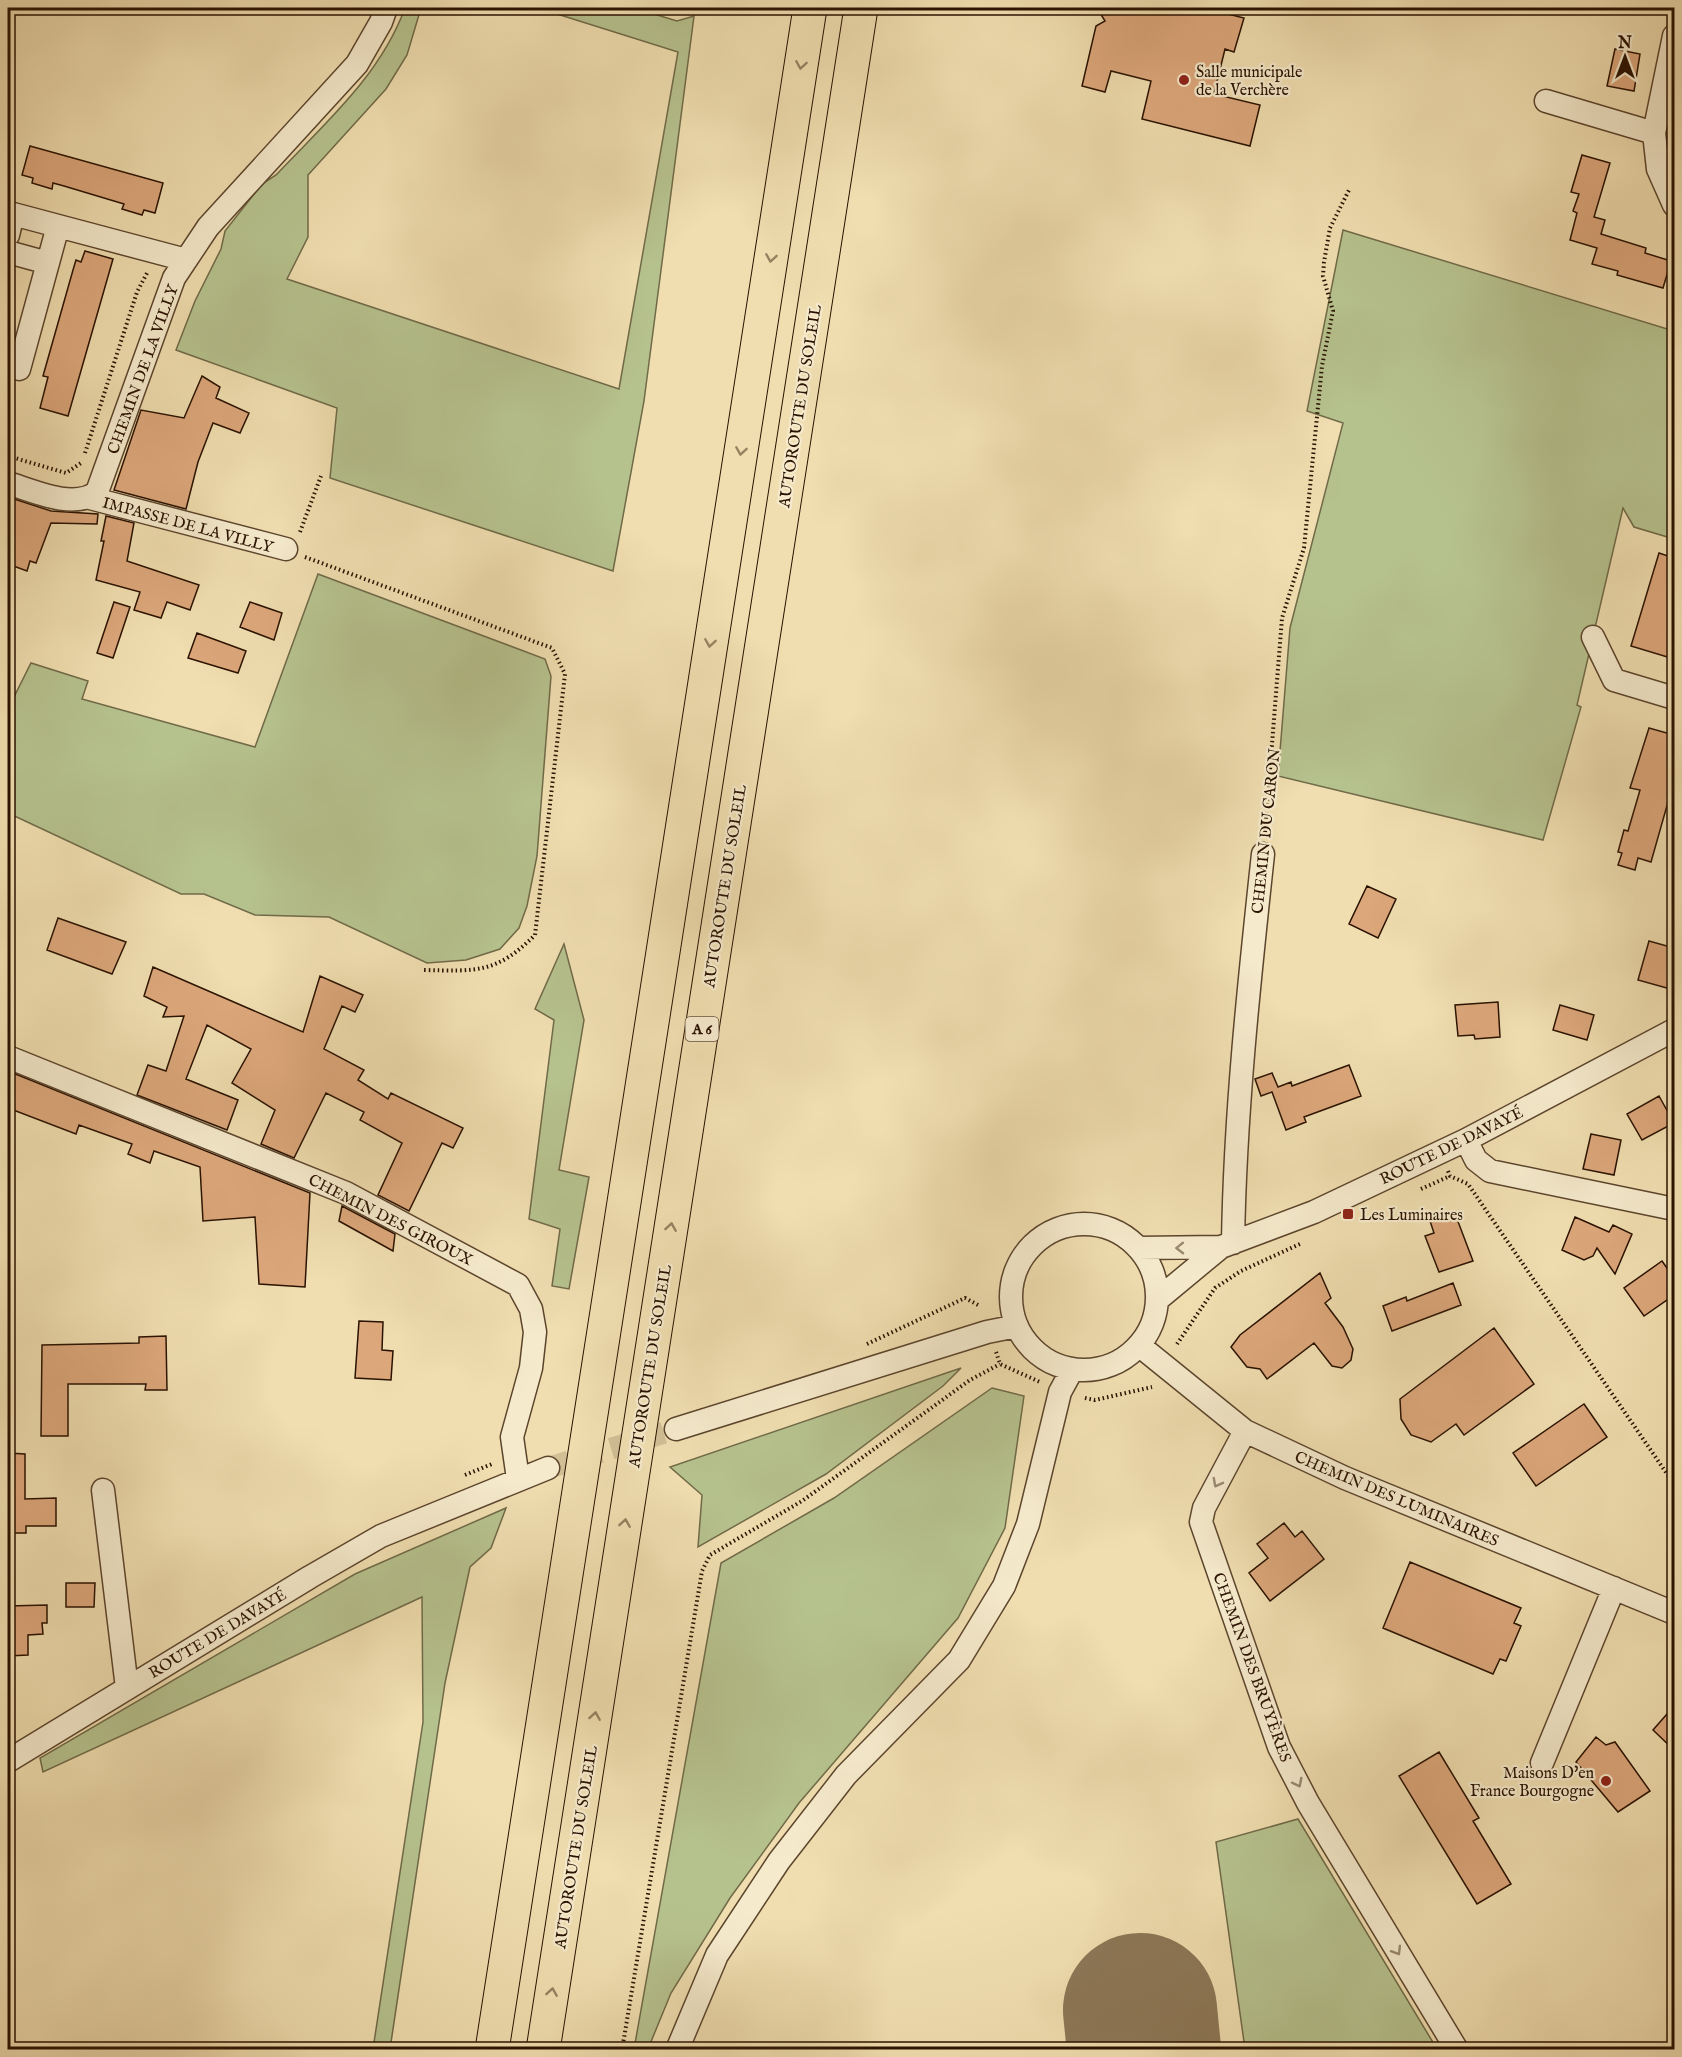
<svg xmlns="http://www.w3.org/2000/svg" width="1682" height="2057" viewBox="0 0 1682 2057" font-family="'IM FELL English',serif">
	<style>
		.green { fill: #b6c28e; stroke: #706a48; stroke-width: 1.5 }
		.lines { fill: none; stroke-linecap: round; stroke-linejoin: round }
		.runway { stroke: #8d7858; stroke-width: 154 }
		.building { fill: #dca77b; stroke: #2a1201; stroke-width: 1.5 }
		.minor-tunnel { stroke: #d2bf96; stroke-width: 22; stroke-dasharray: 22 11; stroke-linecap: butt }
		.minor-casing { stroke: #5c452d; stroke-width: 25 }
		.highway-casing { stroke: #2a1201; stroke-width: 35 }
		.path { stroke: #2a1201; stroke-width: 4; stroke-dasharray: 1.5 3; stroke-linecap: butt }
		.minor { stroke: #f5eacc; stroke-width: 22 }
		.highway { stroke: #f0deb0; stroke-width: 33 }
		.oneway { stroke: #978261 }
		.oneway2 { stroke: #9a8971 }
		.poi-dot { fill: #8f2418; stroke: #f5eacc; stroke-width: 2 }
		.labels { text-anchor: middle; stroke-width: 4.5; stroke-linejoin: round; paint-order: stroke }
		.shield { fill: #f5eacc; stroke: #67533e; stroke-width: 1.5 }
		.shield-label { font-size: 15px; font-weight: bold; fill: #2a1201 }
		.poi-label { font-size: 16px; fill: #2a1201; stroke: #f5eacc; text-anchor: start }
		.street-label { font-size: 16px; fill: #2a1201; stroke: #f5eacc }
	</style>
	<rect width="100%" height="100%" fill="#f0deb0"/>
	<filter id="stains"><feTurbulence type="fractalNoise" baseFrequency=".00333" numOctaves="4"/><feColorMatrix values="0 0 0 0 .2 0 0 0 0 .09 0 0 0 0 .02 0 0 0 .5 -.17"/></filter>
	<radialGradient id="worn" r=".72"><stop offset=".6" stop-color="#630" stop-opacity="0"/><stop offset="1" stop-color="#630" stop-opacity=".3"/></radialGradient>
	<path class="green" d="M405,8h16l-14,47 -21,34 -78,86v62l-21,42 332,110 59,-337 -140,-44h96l43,13 17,-5 -50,385 -31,170 -283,-93 7,-70 -161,-58 19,-49 26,-52 4,-18 37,-47 14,-9c49,-52 104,-99 129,-167z
		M1343,230l331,101v208l-40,-12 -11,-19 -46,197 4,2 -38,133 -265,-64 12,-148 53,-205 -36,-12z
		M318,574l227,85 6,17 -14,180 -10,50 -8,22 -19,21 -34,11 -39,3 -98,-46 -74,-2 -51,-21h-23l-173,-81v-104l23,-46 57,18 -6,18 173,48z
		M564,944l20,76 -25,150 30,7 -20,112 -17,-3 8,-57 -31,-10 25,-199 -19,-11z
		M961,1368l-18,18 -117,88 -128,73 4,-52 -32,-28z
		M992,1388l32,8 -19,132 -47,90 -159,185 -69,95 -59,95 -23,56h-14l87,-486 113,-65z
		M506,1508l-15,40 -21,19 -25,116 -55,366h-17l50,-327 -1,-125 -379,175 -3,-14 315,-184z
		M1298,1819l139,230h-192l-29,-207z"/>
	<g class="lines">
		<path class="runway" d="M1140,2010l4,40"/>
	</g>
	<path class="building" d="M1097,8h120l-1,3 28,7 -10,34 -9,-3 -11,45 46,11 -10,41 -108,-27 9,-38 -40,-10 -6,21 -23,-6 14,-60 9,-5z
		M1615,49l25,5 -6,37 -27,-5z
		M30,146l133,37 -8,30 -11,-3 -2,5 -20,-6 2,-5 -60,-18 -11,-3 -1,6 -20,-6 1,-5 -11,-3z
		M1582,155l28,8 -16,54 11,3 -4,14 45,14 -1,5 26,8 -8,27 -46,-13 1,-4 -26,-7 5,-16 -27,-8 7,-27 -4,-2 6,-17 -8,-2z
		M85,251l28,8 -45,157 -28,-8 8,-31 -5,-1 30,-106 3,-10 5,2z
		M202,376l18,11 -4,11 33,15 -9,20 -27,-10 -15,39 -12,47 -72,-19 27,-80 43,8z
		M8,497l43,14 47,3 -1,10 -46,-1 -15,40 -6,-2 -3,10 -19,-7z
		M106,516l28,7 -7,38 72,24 -9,25 -23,-8 -6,16 -27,-8 6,-18 -44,-12 8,-39h-3z
		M1659,553l15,5v101l-43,-13z
		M114,602l16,5 -17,51 -16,-5z
		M250,602l32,11 -8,27 -34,-13z
		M197,633l49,18 -8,22 -50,-15z
		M1649,728l25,7v46l-23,81 -13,-4 -3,12 -17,-5 4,-12 -4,-1 6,-22 4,1 12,-41 -10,-2z
		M1367,886l29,13 -18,39 -29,-14z
		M58,918l68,24 -14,32 -65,-24z
		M1649,941l25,7 -4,12 4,1v29l-36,-10z
		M153,967l150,65 17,-56 43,19 -8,17 -13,-6 -18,43 40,21 -6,10 30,19 3,-6 72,35 -10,20 -11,-5 -33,68 -31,-16 24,-52 -42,-23 4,-8 -38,-19 -32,65 -33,-14 14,-34 -43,-27 19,-34 -44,-24 -21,54 52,21 -11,30 -90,-35 11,-30 18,6 18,-55 -21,1 4,-10 -23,-11z
		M1498,1002l2,35 -25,2 -1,-4 -16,1 -3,-31z
		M1560,1005l34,10 -7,25 -34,-10z
		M1349,1065l12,31 -57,21 2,5 -20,8 -14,-38 -11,4 -6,-17 17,-6 6,14 13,-5 1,4z
		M8,1071l302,122 -5,94 -46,-3 -4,-67 -52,4 -3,-54 -46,-16 -4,12 -22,-9 4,-10 -53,-19 -3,9 -68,-26z
		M1659,1096l15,27 -32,17 -15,-26z
		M1591,1134l30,6 -7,35 -31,-6z
		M342,1206l53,28 -2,17 -54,-30z
		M1454,1211l19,50 -34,11 -14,-36 9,-3 -4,-12z
		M1575,1217l34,15 4,-7 19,9 -17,40 -18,-26 -4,8 -9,4 -22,-10z
		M1662,1261l12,17v17l-30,21 -20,-28z
		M1320,1273l11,25 -6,5 18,24 10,22 -2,11 -9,8 -10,-2 -18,-23 -47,36 -7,-10 -13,-2 -16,-20 9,-12z
		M1453,1283l8,22 -69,26 -9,-25 23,-9 1,4z
		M359,1321l24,1 -1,28 11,1 -2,29 -36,-2z
		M1494,1328l40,56 -70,51 -8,-11 -25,18 -20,-7 -10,-16 -1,-20z
		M166,1336l1,54h-22l1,-6h-78v52h-27l1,-91 97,-2v-6z
		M1584,1404l23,33 -71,49 -23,-33z
		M8,1453l17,1v45l31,-1v28h-30v7h-18z
		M1284,1523l11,14 7,-6 22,28 -54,42 -21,-28 19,-15 -11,-14z
		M1410,1562l111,46 -7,15 7,3 -15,35 -6,-2 -7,15 -110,-46z
		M66,1583h29l-1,24h-28z
		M47,1605v18h-5l1,11 -15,1v20l-20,1v-50z
		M1674,1706v44l-21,-20z
		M1596,1737l10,8 9,-3 35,49 -32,21 -42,-50z
		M1439,1752l40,66 -6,3 38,63 -34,20 -78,-128z"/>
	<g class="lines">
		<path class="minor-tunnel" d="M548,1468l128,-39"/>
		<g class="minor-casing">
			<path id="minor" d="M1674,36l-20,97 4,36 16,36
				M1546,101l108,32
				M8,235l5,-21 45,12
				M8,252l40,11
				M8,366l11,3 39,-143 128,34
				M8,483c25,8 66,27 89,9l77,-214 34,-51 149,-163 24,-42 5,-14
				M90,498l196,51
				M1593,637l21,43 60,18
				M8,1057l338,136 172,92 13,24 4,23 -4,36 -19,69 6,42
				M1466,1140l10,20 14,11 184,38
				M1011 1297a73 73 0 1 1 146 0a73 73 0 1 1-146 0Z
				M1233,1243c2,-129 16,-260 30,-389
				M1138,1248l83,-1 93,-35 152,-72 208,-110
				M1157,1300l64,-53
				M1140,1346l105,85 100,47 329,135
				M676,1429l311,-97 30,-6
				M1245,1431l-41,77 -3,14 78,225 29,56 149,247
				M103,1490l24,198
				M8,1761l302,-184 71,-41 167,-68
				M1542,1763l72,-175
				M677,2050l40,-95 62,-94 67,-86 113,-115 45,-74 24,-62 32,-132 12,-22"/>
		</g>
		<g class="highway-casing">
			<path id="highway" d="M492,2050l318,-2042
				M543,2050l318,-2042"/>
		</g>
		<path class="path" d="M85,453l52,-161 10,-19
			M8,456l58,17 15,-10
			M300,532l21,-56
			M305,557l247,91 13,26 -30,261c-39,39 -59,36 -111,35
			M1265,832l17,-214 22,-70 18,-182 11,-55 -10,-35 1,-14 6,-34 19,-38
			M1448,1171l2,5 18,8 206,300
			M1421,1189l29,-13
			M867,1344l98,-46 15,8
			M1177,1344l38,-56 26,-17 61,-28
			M996,1352l4,12 40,18
			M1085,1398l10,2 57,-13
			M465,1475l27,-11
			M622,2050l80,-479 8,-16 92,-54 168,-121 30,-16"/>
		<use href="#minor" class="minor"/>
		<use href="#highway" class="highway"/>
	</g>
	<defs><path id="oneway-chevron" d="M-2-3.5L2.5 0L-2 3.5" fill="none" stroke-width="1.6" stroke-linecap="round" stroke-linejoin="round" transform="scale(1.5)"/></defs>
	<g class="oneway">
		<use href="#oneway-chevron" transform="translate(801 65) rotate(99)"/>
		<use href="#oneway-chevron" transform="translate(771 258) rotate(99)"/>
		<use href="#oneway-chevron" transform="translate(741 451) rotate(99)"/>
		<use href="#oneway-chevron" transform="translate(710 643) rotate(99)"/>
		<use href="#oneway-chevron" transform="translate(671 1227) rotate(-81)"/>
		<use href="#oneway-chevron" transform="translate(625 1523) rotate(-81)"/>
		<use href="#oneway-chevron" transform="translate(595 1716) rotate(-81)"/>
		<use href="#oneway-chevron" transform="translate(552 1992) rotate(-81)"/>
	</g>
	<g class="oneway2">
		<use href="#oneway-chevron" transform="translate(1180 1248) rotate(179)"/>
		<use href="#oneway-chevron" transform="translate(1217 1483) rotate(118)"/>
		<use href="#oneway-chevron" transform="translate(1298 1783) rotate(63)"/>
		<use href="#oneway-chevron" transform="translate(1397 1951) rotate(59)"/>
	</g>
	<g class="poi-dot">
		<circle cx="1184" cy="80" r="6"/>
		<rect x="1342" y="1208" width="12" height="12" rx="3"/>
		<circle cx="1606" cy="1781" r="6"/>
	</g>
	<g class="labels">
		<rect class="shield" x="685.5" y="1017" width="33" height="24" rx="4.5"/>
		<g class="shield-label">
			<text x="702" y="1034">A 6</text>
		</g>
		<g class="poi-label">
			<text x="1196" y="77">Salle municipale<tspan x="1196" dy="18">de la Verchère</tspan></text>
			<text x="1360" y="1220">Les Luminaires</text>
			<text x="1594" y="1778" text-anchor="end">Maisons D'en<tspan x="1594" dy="18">France Bourgogne</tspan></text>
		</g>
		<g class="street-label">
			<text transform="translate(142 369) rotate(-70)" y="6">CHEMIN DE LA VILLY</text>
			<text transform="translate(799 406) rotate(-81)" y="6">AUTOROUTE DU SOLEIL</text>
			<text transform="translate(188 524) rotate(15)" y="6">IMPASSE DE LA VILLY</text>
			<text transform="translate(1265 831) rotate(-84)" y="6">CHEMIN DU CARON</text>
			<text transform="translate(724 886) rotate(-81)" y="6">AUTOROUTE DU SOLEIL</text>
			<text transform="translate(1451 1145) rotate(-26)" y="6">ROUTE DE DAVAYÉ</text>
			<text transform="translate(391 1219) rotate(27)" y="6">CHEMIN DES GIROUX</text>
			<text transform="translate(649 1366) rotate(-81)" y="6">AUTOROUTE DU SOLEIL</text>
			<text transform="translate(1397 1498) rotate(23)" y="6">CHEMIN DES LUMINAIRES</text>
			<text transform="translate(217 1633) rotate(-31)" y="6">ROUTE DE DAVAYÉ</text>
			<text transform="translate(1253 1667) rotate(70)" y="6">CHEMIN DES BRUYÈRES</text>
			<text transform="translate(575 1847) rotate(-81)" y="6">AUTOROUTE DU SOLEIL</text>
		</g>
	</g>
	<rect width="1682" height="2057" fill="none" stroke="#f0deb0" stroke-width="30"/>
	<rect x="9" y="9" width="1664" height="2039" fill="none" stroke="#2a1201" stroke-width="3"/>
	<rect x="15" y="15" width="1652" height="2027" fill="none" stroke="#2a1201" stroke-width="1.5"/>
	<g transform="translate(1625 57)" stroke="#f5eacc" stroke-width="4.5" paint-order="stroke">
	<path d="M0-4.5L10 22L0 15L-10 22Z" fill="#2a1201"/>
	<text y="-9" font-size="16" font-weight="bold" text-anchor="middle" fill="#2a1201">N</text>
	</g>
	<rect width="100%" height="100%" filter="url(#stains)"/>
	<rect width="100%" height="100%" fill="url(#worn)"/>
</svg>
